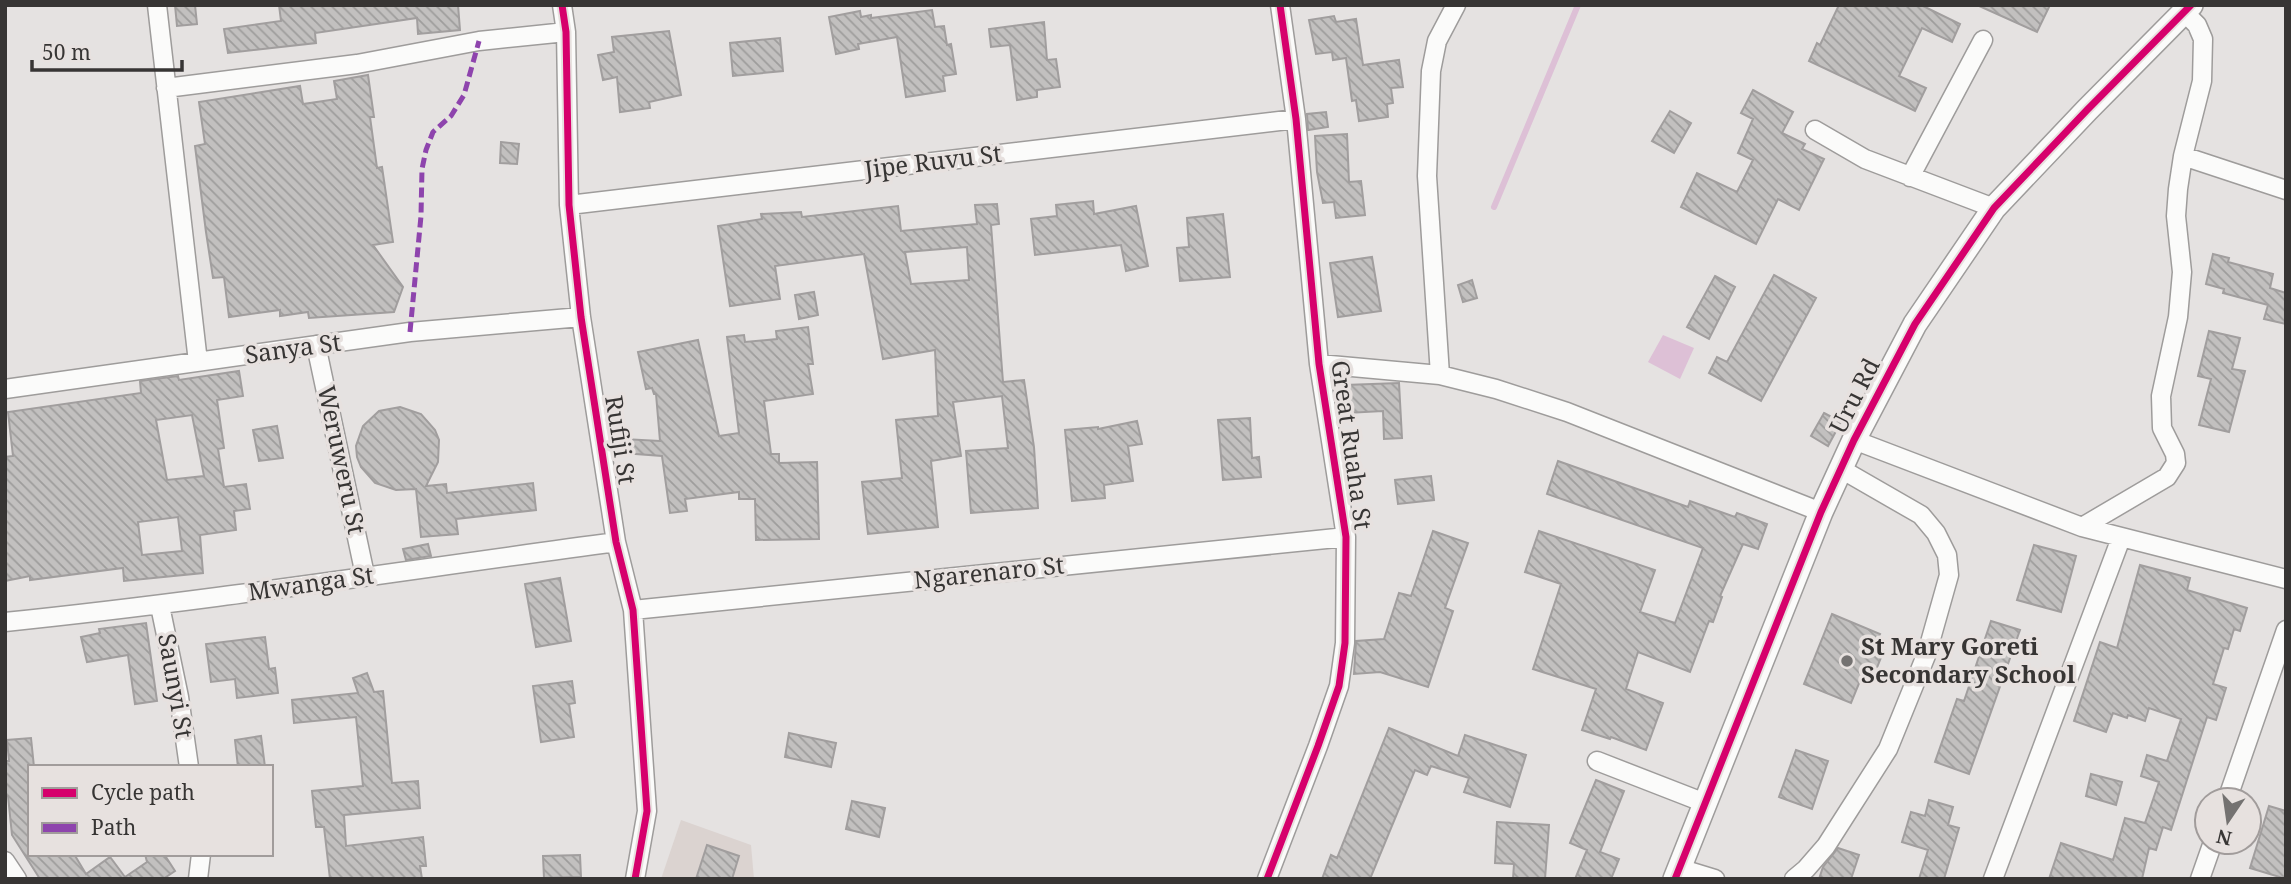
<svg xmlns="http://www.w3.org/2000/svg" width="2291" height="884" viewBox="0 0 2291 884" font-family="'Noto Serif',serif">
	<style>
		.built { fill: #dbd3d0 }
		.water { fill: #ddc0d6 }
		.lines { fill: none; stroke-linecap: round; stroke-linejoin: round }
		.stream { stroke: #ddc0d6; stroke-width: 6 }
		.building { fill: url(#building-back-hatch); stroke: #a19e9e; stroke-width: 2; fill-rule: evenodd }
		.minor-casing { stroke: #9e9c9b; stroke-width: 21 }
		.tertiary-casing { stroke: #9e9c9b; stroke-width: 26 }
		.minor { stroke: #fbfbfa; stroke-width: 18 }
		.tertiary { stroke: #fbfbfa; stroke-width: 23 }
		.quiet { stroke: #8e44ad; stroke-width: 5; stroke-dasharray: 10 5; stroke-linecap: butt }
		.cycleway-casing { stroke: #e7e1df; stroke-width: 11 }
		.cycleway { stroke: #d6006c; stroke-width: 7 }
		.poi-dot { fill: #747271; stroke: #e7e1df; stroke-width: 2.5 }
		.labels { text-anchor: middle; stroke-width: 7; stroke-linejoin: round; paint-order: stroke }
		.street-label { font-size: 24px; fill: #373534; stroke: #e7e1df }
		.poi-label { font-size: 24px; font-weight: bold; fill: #373534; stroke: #e7e1df; text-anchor: start }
	</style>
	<defs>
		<pattern id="building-back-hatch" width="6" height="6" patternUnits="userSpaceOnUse" patternTransform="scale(1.75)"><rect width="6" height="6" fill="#c2c0bf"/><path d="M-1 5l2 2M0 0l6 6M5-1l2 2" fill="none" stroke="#9e9d9c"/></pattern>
	</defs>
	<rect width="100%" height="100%" fill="#e5e2e1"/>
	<path class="built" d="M681,820l70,25 3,34h-93z"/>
	<path class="water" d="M1663,335l31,13 -14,31 -32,-17z"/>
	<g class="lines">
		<path class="stream" d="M1494,207l84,-202"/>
	</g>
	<path class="building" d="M175,5h20l2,19 -20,2z
		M279,5h179l2,25 -42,4 -1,-16 -102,15 1,10 -88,10 -4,-24 57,-8z
		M1839,5h82l39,19 -8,18 -30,-14 -23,48 27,12 -11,23 -106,-50 8,-18 3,2z
		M1977,5h73l-13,27z
		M932,10l3,17 9,-1 3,19 4,-1 5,30 -13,2 2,15 -39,6 -9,-60 -39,7 1,5 -23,5 -7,-37 31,-6 1,6 10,-2v3z
		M1334,16l2,6 20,-3 7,46 36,-5 4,27 -12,1 2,15 -6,1 1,13 -29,4 -3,-21 -4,1 -6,-43 -13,2 -1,-8 -16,2 -7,-34z
		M1044,22l3,38 9,-1 4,28 -23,3v7l-20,3 -7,-55 -19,2 -2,-18z
		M669,31l12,64 -32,7 1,6 -30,4 -3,-35 -14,3 -5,-25 16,-3 -2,-15z
		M780,38l3,33 -50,5 -3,-33z
		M368,75l6,42h-4l7,51 5,-1 11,75 -20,3 30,42 -9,25 -85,6 -1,-6 -28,4v-6l-51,7 -5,-40 -11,1 -7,-46 -11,-86 10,-2 -6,-42 101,-16 3,18 34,-5 -3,-18z
		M1753,90l40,22 -11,21 23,11 -3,5 22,10 -25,51 -21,-11 -22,45 -75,-37 16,-34 40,19 16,-32 -15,-7 15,-34 -12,-6z
		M1670,111l21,12 -17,30 -22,-12z
		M1326,112l2,15 -20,3 -1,-16z
		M1347,134l2,48 12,-1 4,34 -29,3 -2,-16 -11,1 -6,-31 -2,-36z
		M501,142l18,2 -2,20 -17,-1z
		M1093,201l1,13 42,-8 12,60 -22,5 -5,-26 -86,10 -4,-36 26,-3 -1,-11z
		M997,204l2,20 -8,1 12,157 21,-2 10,67 4,61 -67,5 -5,-62 42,-3 -6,-52 -49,6 8,54 -30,5 7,66 -70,7 -6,-52 40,-4 -6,-58 42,-4 -3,-66 -52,9 -19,-105 -89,12 5,33 -50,7 -12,-80 44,-7 -1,-5 40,-2 1,5 96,-11 3,25 76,-7 -2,-19zM967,247l2,33 -58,4 -6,-32z
		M1223,214l7,63 -50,4 -3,-33 12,-1 -2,-29z
		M2213,254l16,4 -1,4 45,12 -3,14 16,5v31l-22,-5 4,-14 -45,-12 1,-4 -18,-5z
		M1372,257l9,54 -43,6 -8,-54z
		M1774,275l42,23 -55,103 -52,-28 8,-16 10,5z
		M1715,276l20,11 -26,52 -22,-12z
		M1472,280l5,18 -14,4 -5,-17z
		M814,292l4,23 -19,4 -4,-24z
		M808,327l5,37h-5l5,30 -49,7 7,53h8v9l38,-1 2,77 -63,1 -1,-41h-16v-7l-54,7 2,12 -17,2 -8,-57 -39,-3 1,-14 36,2 -4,-47h-2l-2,-6 -6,1 -8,-37 60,-12 21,96 20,-3 -12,-96 17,-2 1,7 32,-3 -1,-8z
		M2209,331l31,7 -8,31 13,2 -16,61 -30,-7 12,-46 -13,-3z
		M239,371l4,25 -26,4 7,48 -6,1 6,38 22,-3 4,25 -16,2 2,19 -36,5 3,38 -79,8 -1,-13 -93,12v-4l-25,5v-124l8,-1 -5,-44 133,-19 -1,-12 38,-5 1,4zM192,415l12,61 -37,4 -11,-60zM178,517l4,34 -40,4 -4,-33z
		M1399,383l3,55 -18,1 -1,-28 -36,2 -2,-28z
		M400,407l21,7 14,16 4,10 -1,22 -12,24 20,-2 1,9 86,-10 3,27 -80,9 2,15 -37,3 -5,-48 -20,1 -21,-7 -14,-16 -4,-10 -1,-11 7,-20 16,-15z
		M1824,413l17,9 -13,24 -17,-10z
		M1250,418l2,40 7,-1 2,20 -38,3 -5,-60z
		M1137,421l5,23 -14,2 5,35 -29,4 1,13 -33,3 -7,-71 33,-3v2z
		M277,426l6,32 -24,3 -6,-31z
		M1558,461l130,46 2,-6 45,16 2,-4 30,11 -9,25 -15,-5 -23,52 2,1 -9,25 -4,-1 -19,51 -52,-20 -12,37 37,14 -17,47 -35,-13 -1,2 -28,-9 14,-41 -63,-20 28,-85 -36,-12 14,-41 116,39 -15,42 35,11 28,-75 -156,-54z
		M1431,476l3,24 -36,4 -3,-24z
		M1433,531l35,12 -23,65 8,3 -25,76 -48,-15 -26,2 2,-33 28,-2 15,-46 12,3z
		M428,544l3,12 -25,4 -3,-11z
		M2034,545l42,11 -15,56 -44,-12z
		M2140,565l50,13 -3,12 60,18 -7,23 -6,-2 -6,20 -4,-1 -11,36 13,4 -10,32 -9,-3 -36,113 -8,-3 -7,23 -7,-2 -7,31h-93l12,-36 52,17 12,-42 20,5 14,-41 -18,-6 6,-21 20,6 14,-42 -32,-11 -4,13 -17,-6 -1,3 -14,-5 -7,19 -32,-11 26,-79 17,6z
		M560,578l11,63 -35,6 -11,-63z
		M1832,614l48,20 -5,12 9,4 -10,25 -10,-4 -13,32 -47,-19z
		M1991,621l29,9 -51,144 -34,-12 22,-63 7,2z
		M146,623l11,78 -22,3 -7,-49 -41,7 -6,-25 19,-4 -1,-4z
		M265,637l4,32 6,-1 3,25 -41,5 -2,-19 -24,3 -5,-38z
		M367,673l7,19 9,-1 9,92 26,-2 2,27 -76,7 2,31 77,-9 3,29h-6l2,13h-92l-6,-52h-8l-4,-36 51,-5 -7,-69 -62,6 -2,-23 66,-7 -5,-15z
		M572,681l3,22 -6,1 5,33 -33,5 -8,-56z
		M1389,728l69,28 7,-21 61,20 -16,52 -46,-15 5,-14 -38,-12 -4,9 -12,-5 -45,109h-48l9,-24 6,3z
		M789,733l47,10 -5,24 -46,-10z
		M261,736l4,31h-27l-3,-27z
		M31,738l3,29h-4v87h44l12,20 24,-17 15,20 22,-15 -2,-8h19l11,17 -12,8h-123l-28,-44 -4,-39h-3v-35h4l-2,-21z
		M1796,750l32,11 -16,48 -33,-12z
		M2091,774l31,8 -6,23 -30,-9z
		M1596,780l28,11 -24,61 19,7 -8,20h-36l12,-29 -17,-7z
		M1929,800l24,7 -5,18 11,3 -15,51h-25l9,-29 -26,-8 9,-30 14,4z
		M852,801l33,7 -6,29 -33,-8z
		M2269,806l17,5v68l-36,-11z
		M1497,822l52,3 -4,54h-32l1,-15 -19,-1z
		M707,845l32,11 -7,23h-36z
		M1838,848l21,7 -8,24h-32l4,-12z
		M580,855l1,22 -37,1 -1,-22z"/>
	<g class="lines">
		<g class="minor-casing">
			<path id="minor" d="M157,5l41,357
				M562,5l4,27 3,173 12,112 35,225 17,68 14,201 -12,68
				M166,88l191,-24 122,-23 87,-9
				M1815,130l50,29 129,49
				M2183,156l103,34
				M1910,177l73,-137
				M569,205l727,-86
				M316,345l49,230
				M1319,364l121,11 56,14 71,23 254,100
				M1440,375l-13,-199 4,-105 6,-30 19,-36
				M5,389l405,-57 171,-15
				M1854,440l228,87 204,52
				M2082,527l85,-50 9,-14 -1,-9 -13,-26 -1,-32 17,-79 4,-45 -6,-56 2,-27 5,-33 19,-75 1,-42 -6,-14 -13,-13
				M160,606l19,91 10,70
				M633,610l713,-73
				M5,622c205,-21 408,-53 611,-80
				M1597,761l108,42
				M2227,800l59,-170
				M5,861l12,18
				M1679,868l36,11
				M198,879l3,-25
				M1267,879l51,-133 21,-60 6,-43 1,-106 -27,-173 -23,-245 -16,-114
				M1794,879l12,-10 20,-23 62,-97 39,-96 22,-78 -2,-20 -11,-22 -15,-18 -80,-46
				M1993,879l128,-341
				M2200,879l13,-37"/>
		</g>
		<g class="tertiary-casing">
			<path id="tertiary" d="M1675,879l146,-367 33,-72 61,-116 79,-116 93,-98 104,-105"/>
		</g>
		<use href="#minor" class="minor"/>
		<use href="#tertiary" class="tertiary"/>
		<path class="quiet" d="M410,332l11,-116 1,-47 4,-19 7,-18 18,-16 13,-21 15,-54"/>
		<g class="cycleway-casing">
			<path id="cycleway" d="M562,5l4,27 3,173 12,112 35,225 17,68 14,201 -12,68
				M1267,879l51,-133 21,-60 6,-43 1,-106 -27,-173 -23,-245 -16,-114
				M1675,879l146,-367 33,-72 61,-116 79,-116 93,-98 104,-105"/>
		</g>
		<use href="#cycleway" class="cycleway"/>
	</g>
	<circle class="poi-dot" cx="1847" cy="661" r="7"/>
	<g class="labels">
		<g class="street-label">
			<text transform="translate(933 162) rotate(-7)" y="8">Jipe Ruvu St</text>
			<text transform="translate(293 349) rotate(-8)" y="8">Sanya St</text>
			<text transform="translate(1855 396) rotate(-63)" y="8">Uru Rd</text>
			<text transform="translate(620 440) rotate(81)" y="8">Rufiji St</text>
			<text transform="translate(1351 445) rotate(82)" y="8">Great Ruaha St</text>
			<text transform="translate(341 460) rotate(78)" y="8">Weruweru St</text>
			<text transform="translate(989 573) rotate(-6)" y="8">Ngarenaro St</text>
			<text transform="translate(311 584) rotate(-8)" y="8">Mwanga St</text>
			<text transform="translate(175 686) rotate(80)" y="8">Saunyi St</text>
		</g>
		<g class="poi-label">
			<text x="1861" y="655">St Mary Goreti<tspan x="1861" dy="28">Secondary School</tspan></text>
		</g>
	</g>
	<rect width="2291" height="884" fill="none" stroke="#373534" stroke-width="14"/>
	<rect x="28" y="765" width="245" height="91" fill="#e7e1df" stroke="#a19c9b" stroke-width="2"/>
	<rect x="42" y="788" width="35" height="10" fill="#d6006c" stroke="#a19c9b" stroke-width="2"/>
	<text x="91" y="800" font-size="21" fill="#373534">Cycle path</text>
	<rect x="42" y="823" width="35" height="10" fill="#8e44ad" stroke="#a19c9b" stroke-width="2"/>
	<text x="91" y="835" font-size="21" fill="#373534">Path</text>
	<g transform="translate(2228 821) rotate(193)"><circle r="33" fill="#e7e1df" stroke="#a19c9b" stroke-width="2"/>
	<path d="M0-5L12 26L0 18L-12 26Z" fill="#747271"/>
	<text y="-10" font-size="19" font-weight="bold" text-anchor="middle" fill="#373534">N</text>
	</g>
	<path d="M32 60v10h150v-10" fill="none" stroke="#373534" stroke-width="3.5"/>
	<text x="42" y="60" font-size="21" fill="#373534" stroke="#e7e1df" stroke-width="5" paint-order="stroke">50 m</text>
</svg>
